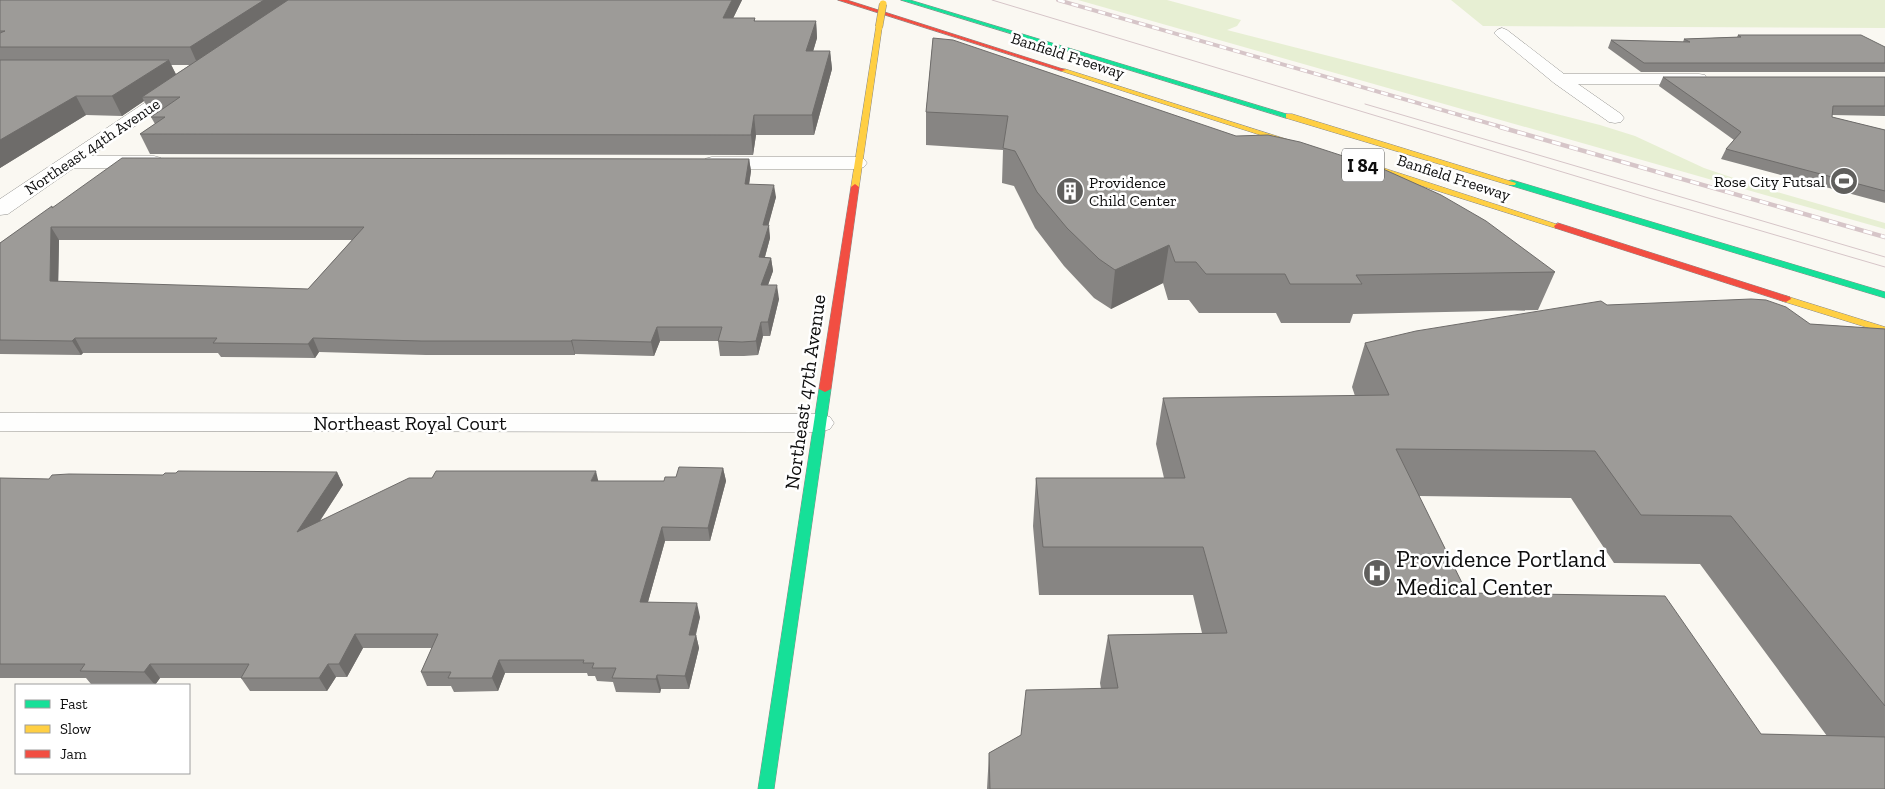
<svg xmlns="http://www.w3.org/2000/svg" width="1885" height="789" viewBox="0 0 1885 789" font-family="'Zilla Slab',serif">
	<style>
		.green { fill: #e7efd3 }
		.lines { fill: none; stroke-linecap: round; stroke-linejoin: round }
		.street-casing { stroke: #949390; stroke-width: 1 }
		.fast-casing { stroke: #8a8987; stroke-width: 1 }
		.slow-casing { stroke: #8a8987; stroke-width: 1 }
		.jam-casing { stroke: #8a8987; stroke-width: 1 }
		.street { fill: #fefefd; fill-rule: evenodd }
		.fast { fill: #16e098; fill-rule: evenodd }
		.slow { fill: #ffcf43; fill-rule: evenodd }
		.jam { fill: #f24e42; fill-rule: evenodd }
		.tram { stroke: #d6c5c8; stroke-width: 1 }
		.rail-far1-casing { stroke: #d6c5c8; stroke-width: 4 }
		.rail-casing { stroke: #d6c5c8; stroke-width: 4.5 }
		.rail-far1 { stroke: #fff; stroke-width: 2.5; stroke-dasharray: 7; stroke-linecap: butt }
		.rail { stroke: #fff; stroke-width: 3; stroke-dasharray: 9; stroke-linecap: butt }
		.slow-bridge-casing { stroke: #8a8987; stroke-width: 8; stroke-linecap: butt }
		.slow-bridge { stroke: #ffcf43; stroke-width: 7 }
		.wall { fill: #878583; fill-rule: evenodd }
		.shaded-wall { fill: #6e6c6a }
		.building { fill: #9d9b98; stroke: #6e6c6a; fill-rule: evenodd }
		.labels { text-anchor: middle; stroke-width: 5; stroke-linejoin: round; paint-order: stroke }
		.far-street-label { font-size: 16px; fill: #0d0d0d; stroke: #fff }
		.far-poi-label { font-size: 16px; fill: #0d0d0d; stroke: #fff; text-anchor: end }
		.shield { fill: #fff; stroke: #565656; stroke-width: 1 }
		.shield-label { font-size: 19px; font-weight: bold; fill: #0d0d0d }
		.street-label { font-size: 20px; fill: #0d0d0d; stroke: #fff }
		.near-poi-label { font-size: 24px; fill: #0d0d0d; stroke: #fff; text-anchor: start }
	</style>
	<rect width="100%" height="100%" fill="#faf8f2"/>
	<path class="green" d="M1078,0h89l74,20 -4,6 -10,4 373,95 35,11 69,32 59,20 122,35v6z
		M1451,0h434v28l-402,-2z"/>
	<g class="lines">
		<g class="street-casing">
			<path id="street" d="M1502,28l5,2 57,44h135l6,1 2,4 -2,4 -6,1h-121l43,30 3,4 -3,4 -6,1 -6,-1 -55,-39 -57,-47 -3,-3 3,-3z
				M179,83l6,1 3,4 -3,4 -94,64h63l7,2 3,4 -3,4 -7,2h-80l-66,46 -8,1v-16l173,-115z
				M712,157h145l7,2 3,4 -3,4 -7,2h-145l-7,-2 -3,-4 3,-4z
				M0,413l820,1 10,3 4,6 -4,6 -10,3 -820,-1z"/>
		</g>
		<g class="fast-casing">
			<path id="fast" d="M901,0h9l383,116 -7,2z
				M1512,180l373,112v6l-376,-113v-4z
				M825,386l6,3 -57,400h-16l61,-400z"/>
		</g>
		<g class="slow-casing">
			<path id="slow" d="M879,25l3,2 -23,160 -4,3 -4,-3 25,-160z
				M1061,69h4l246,78 -7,2 -243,-78z
				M1286,114h6l224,69 -1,2h-6l-223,-67z
				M1362,163h6l194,63 -1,2h-6l-193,-61z
				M1786,296l99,31v6l-103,-32 -1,-2z"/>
		</g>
		<g class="jam-casing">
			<path id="jam" d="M838,0h9l219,70 -5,1z
				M855,184l4,3 -28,202 -6,3 -6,-3 32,-202z
				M1558,223l232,74 1,2 -5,3 -4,-1 -227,-73 -1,-2z"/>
		</g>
		<use href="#street" class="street"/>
		<use href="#fast" class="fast"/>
		<use href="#slow" class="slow"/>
		<use href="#jam" class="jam"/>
		<path class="tram" d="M992,0l660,199 233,68
			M1365,104l520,153"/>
		<g class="rail-far1-casing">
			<path id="rail-far1" d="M1058,0l447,128"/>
		</g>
		<g class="rail-casing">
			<path id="rail" d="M1500,127l385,110"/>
		</g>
		<use href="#rail-far1" class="rail-far1"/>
		<use href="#rail" class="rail"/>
		<g class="slow-bridge-casing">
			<path id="slow-bridge" d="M879,27l4,-23"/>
		</g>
		<use href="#slow-bridge" class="slow-bridge"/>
	</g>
	<path class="wall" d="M0,0h742l-9,18h22v3h61l1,17 -4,13h17l2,18 -18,66h-58l-3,20 -603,-1 -10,-20 15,-10 -4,-7 2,-1h-1l-8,-15 -22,15 -36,-1 -86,53zM171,65h19l-14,9z
		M1738,35l147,12v25h-244l-33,-24 3,-8 72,2 1,-3 53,-2z
		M933,38l622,234 -17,38 -185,4 -3,9h-69l-5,-10h-77l-10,-13h-21l-5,-17 -52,26 -17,-11 -30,-32 -29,-38 -21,-42 -12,-3 1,-33 -77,-5v-33z
		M1663,77h222v39l-53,-1v2l53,13v73l-164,-44 5,-10 8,-9 -75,-54z
		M749,159l2,12 -2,14 27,12 -8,28 2,13 -5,19 6,1 2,13 -5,14 11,14 -9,37h-7l-5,19 -14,1h-24l-2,-15h-58l-6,15 -79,-2v1h-149l-107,-3 -4,6 -94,-1 -3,-4h-135l-2,2 -81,-1v-111l52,-36zM59,240h293l-44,49 -250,-7z
		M1607,305l203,19 75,5v460h-898l2,-36 32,-18 80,-46 -1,-6 8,-48 94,-2 -9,-38h-154l-6,-69 3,-48h128l-8,-34 7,-46 192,-2 -3,-9 13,-44zM1419,496l152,2 43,65 86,1 127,172 -66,-2 -294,-141z
		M723,468l3,13 -16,60h-45l-17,61 52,15 -4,18 3,13 -10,41h-28l-1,4 -44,-1 -3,-10 -16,-1 -2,-5h-7l-1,-3h-82l-7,18 -44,1 -3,-6h-24l-6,-14 11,-24h-69l-16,29h-11l-9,14h-77l-9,-13h-81l-5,7 -64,-1 -5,-6h-86v-200l49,1 114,-4 13,-2 161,-1 6,13 -23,36 278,-40h66l12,-4z"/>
	<path class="shaded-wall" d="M264,0h32l-98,65 -8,-18z
		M732,0h10l-17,35 -2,-17z
		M816,21l1,17 -9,31 -2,-18z
		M830,51l2,18 -18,66 -2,-20z
		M169,60l9,19 -36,18 2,4 -22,15 -10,-20z
		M76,96l10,19 -86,53v-28z
		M754,115l2,20 -3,20 -2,-20z
		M749,159l2,12 -4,26 -2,-13z
		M774,185l2,12 -11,41 -2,-13z
		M769,225l1,13 -9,33 -2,-14z
		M51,227l8,13 -1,55 -8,-14z
		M1169,245l-6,38 -52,26 4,-39z
		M771,258l2,13 -10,28 -2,-14z
		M777,285l2,14 -9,37 -2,-14z
		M761,322l2,14 -5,19 -2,-14z
		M657,327l3,14 -6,15 -3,-14z
		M75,338l8,15 -2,2 -9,-14z
		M313,338l6,14 -4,6 -7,-14z
		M572,340l3,14v1l-4,-14z
		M723,468l3,13 -16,60 -2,-13z
		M596,471l3,13 -8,-3z
		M337,472l6,13 -39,60 -7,-13z
		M662,527l3,14 -21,75 -4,-14z
		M697,603l3,14 -8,31 -3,-13z
		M355,634l8,14 -16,29 -8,-13z
		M696,635l3,13 -10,41 -4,-13z
		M499,660l6,13 -7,18 -6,-13z
		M150,664l10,14 -5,7 -11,-13z
		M328,664l8,13 -9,14 -8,-13z
		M657,675l4,14 -1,4 -4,-14z"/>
	<path class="building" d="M0,0h264l-74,47h-190v-14l5,-2h-5z
		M288,0h444l-9,18h32l-1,3h62l-10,30h24l-18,64h-58l-3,20 -611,-1 25,-17h-14l29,-20h-38z
		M1738,35h123l24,12v16h-241l-33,-23 79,2 -6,-3 57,-2z
		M933,38l20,2 283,96 32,-1 32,7 83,27 58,26 45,26 69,51 -199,3 6,9h-72l-5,-10h-79l-10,-12h-21l-6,-17 -54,25 -16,-11 -32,-31 -30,-36 -22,-41 -12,-3 5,-32 -82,-4z
		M0,60h169l-57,36h-36l-76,44z
		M1663,77h222v29h-52l-1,11 53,13v61l-159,-42 15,-17z
		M122,158l627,1 -4,25 29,1 -11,40h6l-10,32 12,1 -10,27h16l-9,37h-7l-5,19 -14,1 -24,-1 4,-14h-65l-6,15 -79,-2 -1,1h-150l-108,-3 -5,6 -95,-1 4,-5h-142l-3,3 -72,-1v-97l52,-37v2zM51,227h313l-56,62 -258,-8z
		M1751,299l15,1 20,7 24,17 75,5v377l-154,-190 -90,-1 -46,-64 -199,-2 71,144 198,3 96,138 124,3v52h-895l-1,-36 32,-18 5,-45 92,-2 -10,-53 119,-2 -24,-86h-160l-7,-69h149l-22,-80 226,-3 -24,-52 51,-12 185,-30 6,4z
		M679,467l44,1 -15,60 -46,-1 -22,75 57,1 -8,32h7l-11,41 -28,-1 -1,4 -44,-1 4,-10h-24l2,-5h-11l1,-3h-85l-7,18h-44l3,-6h-30l17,-38h-83l-16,30h-11l-9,14h-78l8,-14h-99l-6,8 -64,-1 5,-7h-85v-186l49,1 3,-4 17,-1 94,1 2,-2h11l2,-2 159,1 -40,60 112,-54h23l4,-7h160l-5,10h73l1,-4h11z"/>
	<defs>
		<g id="stadium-disc" transform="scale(1.4375)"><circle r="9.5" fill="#605f5d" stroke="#fff"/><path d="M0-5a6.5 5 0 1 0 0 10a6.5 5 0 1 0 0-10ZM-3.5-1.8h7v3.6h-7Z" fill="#fff"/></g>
		<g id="building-disc" transform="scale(1.4375)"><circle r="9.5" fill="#605f5d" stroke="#fff"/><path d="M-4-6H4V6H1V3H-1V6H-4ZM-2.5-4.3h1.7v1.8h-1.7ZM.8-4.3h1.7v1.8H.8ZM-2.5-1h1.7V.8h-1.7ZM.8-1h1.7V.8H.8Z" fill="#fff"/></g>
		<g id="hospital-disc" transform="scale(1.4375)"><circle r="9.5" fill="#605f5d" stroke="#fff"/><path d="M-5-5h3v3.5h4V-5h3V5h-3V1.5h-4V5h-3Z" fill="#fff"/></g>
	</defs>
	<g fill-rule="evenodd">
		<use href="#stadium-disc" x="1844" y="181"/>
		<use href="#building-disc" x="1070" y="191"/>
		<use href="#hospital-disc" x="1377" y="573"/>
	</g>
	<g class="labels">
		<g class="far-street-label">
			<text transform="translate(1068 55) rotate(18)" y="6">Banfield Freeway</text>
			<text transform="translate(92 146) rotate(-34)" y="6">Northeast 44th Avenue</text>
			<text transform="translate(1454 177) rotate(18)" y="6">Banfield Freeway</text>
		</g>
		<g class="far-poi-label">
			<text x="1825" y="187">Rose City Futsal</text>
			<text x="1089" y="188" text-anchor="start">Providence<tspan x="1089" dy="18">Child Center</tspan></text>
		</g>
		<rect class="shield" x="1342" y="148.5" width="42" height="33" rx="4"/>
		<g class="shield-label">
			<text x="1363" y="172">I 84</text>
		</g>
		<g class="street-label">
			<text transform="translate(805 392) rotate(-82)" y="7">Northeast 47th Avenue</text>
			<text x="410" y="430">Northeast Royal Court</text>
		</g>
		<g class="near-poi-label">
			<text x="1396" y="567">Providence Portland<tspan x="1396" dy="28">Medical Center</tspan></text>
		</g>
	</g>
	<rect x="15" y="684" width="175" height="90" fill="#ffffff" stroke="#9e9e9e"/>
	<rect x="25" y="700" width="25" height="8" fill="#16e098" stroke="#9e9e9e"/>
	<text x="60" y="709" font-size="15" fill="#0d0d0d">Fast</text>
	<rect x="25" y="725" width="25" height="8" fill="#ffcf43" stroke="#9e9e9e"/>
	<text x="60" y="734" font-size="15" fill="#0d0d0d">Slow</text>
	<rect x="25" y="750" width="25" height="8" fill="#f24e42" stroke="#9e9e9e"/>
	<text x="60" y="759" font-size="15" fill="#0d0d0d">Jam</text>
</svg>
